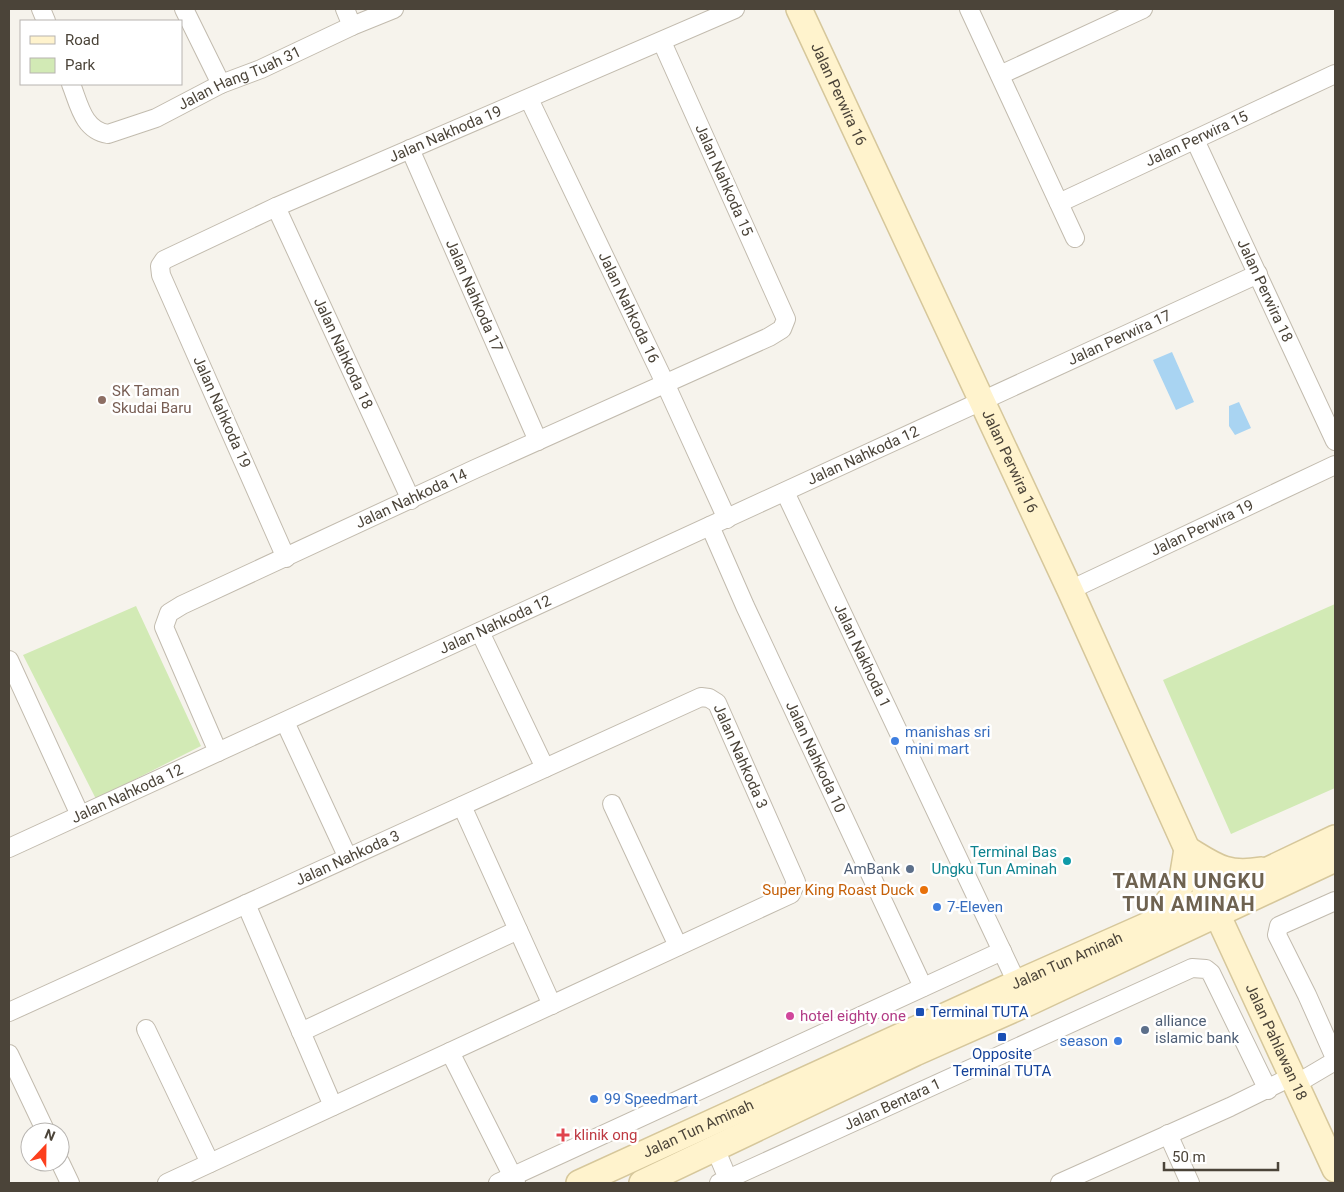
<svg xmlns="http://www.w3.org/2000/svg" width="1344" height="1192" viewBox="0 0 1344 1192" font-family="Roboto,sans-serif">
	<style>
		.green { fill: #d2eab5 }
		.water { fill: #a9d4f2 }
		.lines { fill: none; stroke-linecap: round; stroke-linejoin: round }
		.street-casing { stroke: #c2bbae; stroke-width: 20 }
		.secondary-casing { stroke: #d6c79b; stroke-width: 28 }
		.street { stroke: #fff; stroke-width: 18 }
		.secondary { stroke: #fff3cd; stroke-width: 25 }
		.education-dot { fill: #8d6e63; stroke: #fff; stroke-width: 2 }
		.shop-dot { fill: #3f7fe0; stroke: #fff; stroke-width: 2 }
		.culture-dot { fill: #0f9aa8; stroke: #fff; stroke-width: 2 }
		.service-dot { fill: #5c6f8a; stroke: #fff; stroke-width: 2 }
		.food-dot { fill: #e8710a; stroke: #fff; stroke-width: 2 }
		.transit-dot { fill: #1a4fb4; stroke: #fff; stroke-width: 2 }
		.hotel-dot { fill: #d1479c; stroke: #fff; stroke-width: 2 }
		.health-dot { fill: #e0444e; stroke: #fff; stroke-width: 2 }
		.labels { text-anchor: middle; stroke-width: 5; stroke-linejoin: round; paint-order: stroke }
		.street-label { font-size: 15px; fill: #4b4439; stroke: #fff }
		.education-label { font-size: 15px; fill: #785e54; stroke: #fff; text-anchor: start }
		.shop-label { font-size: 15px; fill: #366cbe; stroke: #fff; text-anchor: start }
		.culture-label { font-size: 15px; fill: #0d838f; stroke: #fff; text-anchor: end }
		.service-label { font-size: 15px; fill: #4e5e75; stroke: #fff; text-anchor: end }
		.food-label { font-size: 15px; fill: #c56008; stroke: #fff; text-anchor: end }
		.transit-label { font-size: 15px; fill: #164399; stroke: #fff; text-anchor: start }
		.hotel-label { font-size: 15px; fill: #b23c85; stroke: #fff; text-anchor: start }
		.health-label { font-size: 15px; fill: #be3a42; stroke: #fff; text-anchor: start }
		.district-label { font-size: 20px; font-weight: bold; letter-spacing: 1px; fill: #6e6250; stroke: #fff }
	</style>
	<rect width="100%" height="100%" fill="#f6f3ec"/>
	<path class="green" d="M1335,604v184l-104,46 -68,-154z
		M136,606l65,140 -105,53 -73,-144z"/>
	<path class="water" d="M1172,352l22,50 -18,8 -23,-50z
		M1239,402l12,26 -16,7 -6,-9v-20z"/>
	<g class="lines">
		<g class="street-casing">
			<g id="street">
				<path d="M41,9l5,12"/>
				<path d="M184,9l37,75"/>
				<path d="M345,9l7,17"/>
				<path d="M969,9l106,229"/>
				<path d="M1000,75l143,-66"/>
				<path id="s1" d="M71,84c8,20 12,46 37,50l48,-16 65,-34 40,-15 91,-43 42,-17"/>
				<path id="s2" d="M529,99l136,284 62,136"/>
				<path id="s3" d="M1195,140l140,301"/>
				<path id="s4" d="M410,149l128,292"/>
				<path id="s5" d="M1059,203l276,-129"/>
				<path id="s6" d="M276,207l135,293"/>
				<path id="s7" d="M785,492l232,491"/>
				<path id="s8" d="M710,526l35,80 178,381"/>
				<path id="s9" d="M286,558l-125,-283 -1,-9 4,-6 112,-53 459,-198"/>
				<path id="s10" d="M1070,590l265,-125"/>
				<path d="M480,632l65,136"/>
				<path d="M9,660l71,155"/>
				<path d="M285,722l63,136"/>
				<path id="s11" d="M218,752l-54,-125 5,-14 13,-8 293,-136 294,-132 13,-8 4,-10 -124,-277"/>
				<path d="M612,804l66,142"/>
				<path d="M462,806l90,199"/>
				<path id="s12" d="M9,848l1249,-574"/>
				<path d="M1335,901l-56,25 -2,9 30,60 28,63"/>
				<path d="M246,904l87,202"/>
				<path id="s13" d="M9,1012l692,-315 8,1 8,5 79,179 -5,12 -624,289"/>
				<path d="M146,1029l64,134"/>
				<path d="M301,1032l217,-102"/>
				<path d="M450,1052l66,131"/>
				<path d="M9,1054l37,78"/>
				<path d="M1296,1084l39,-23"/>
				<path d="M1168,1134l22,49"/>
				<path d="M715,1148l13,31 -9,4"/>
				<path d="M60,1162l10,21"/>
				<path d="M498,1183l504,-232"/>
				<path id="s14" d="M730,1183l-2,-4 464,-211 14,1 5,4 57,117"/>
				<path d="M1060,1183l170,-76 63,-31"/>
			</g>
		</g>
		<g class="secondary-casing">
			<g id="secondary">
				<path id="s15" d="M799,9l271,581 117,259 148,320"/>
				<path d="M1187,849c28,17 39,27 74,21"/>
				<path d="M1153,921l28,-36 6,-36"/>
				<path id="s16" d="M579,1183l438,-200 192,-85 126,-60"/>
				<path d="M642,1183l273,-130 113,-50 307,-144"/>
			</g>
		</g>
		<use href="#street" class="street"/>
		<use href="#secondary" class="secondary"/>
	</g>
	<circle class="education-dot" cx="102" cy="400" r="5"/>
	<g class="shop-dot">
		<circle cx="895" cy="741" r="5"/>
		<circle cx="937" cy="907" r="5"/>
		<circle cx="1118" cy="1041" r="5"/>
		<circle cx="594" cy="1099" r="5"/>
	</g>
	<circle class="culture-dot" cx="1067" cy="861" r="5"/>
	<g class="service-dot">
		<circle cx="910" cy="869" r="5"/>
		<circle cx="1145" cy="1030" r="5"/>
	</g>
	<circle class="food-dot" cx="924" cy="890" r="5"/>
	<g class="transit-dot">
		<rect x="915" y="1007" width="10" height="10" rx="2.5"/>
		<rect x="997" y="1032" width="10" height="10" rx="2.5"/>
	</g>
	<circle class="hotel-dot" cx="790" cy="1016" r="5"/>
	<path class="health-dot" d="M560.5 1127.5h5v5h5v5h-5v5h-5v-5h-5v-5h5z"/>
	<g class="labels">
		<g class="street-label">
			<text dy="5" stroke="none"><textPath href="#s1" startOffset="209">Jalan Hang Tuah 31</textPath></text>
			<text dy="5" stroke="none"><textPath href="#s15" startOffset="94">Jalan Perwira 16</textPath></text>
			<text dy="5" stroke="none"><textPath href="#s9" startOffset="634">Jalan Nakhoda 19</textPath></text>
			<text dy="5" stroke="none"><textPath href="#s5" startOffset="152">Jalan Perwira 15</textPath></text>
			<text transform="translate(724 180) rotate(66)" y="5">Jalan Nahkoda 15</text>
			<text dy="5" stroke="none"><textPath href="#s3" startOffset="166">Jalan Perwira 18</textPath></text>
			<text dy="5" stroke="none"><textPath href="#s4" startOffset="160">Jalan Nahkoda 17</textPath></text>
			<text dy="5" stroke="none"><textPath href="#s2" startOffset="231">Jalan Nahkoda 16</textPath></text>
			<text dy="5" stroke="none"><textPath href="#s12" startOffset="1222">Jalan Perwira 17</textPath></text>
			<text dy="5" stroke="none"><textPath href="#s6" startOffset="161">Jalan Nahkoda 18</textPath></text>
			<text transform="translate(222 412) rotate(66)" y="5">Jalan Nahkoda 19</text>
			<text dy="5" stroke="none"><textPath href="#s12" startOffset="940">Jalan Nahkoda 12</textPath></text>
			<text dy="5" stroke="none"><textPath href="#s15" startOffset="499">Jalan Perwira 16</textPath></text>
			<text dy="5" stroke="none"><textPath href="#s11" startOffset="419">Jalan Nahkoda 14</textPath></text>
			<text dy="5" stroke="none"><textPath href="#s10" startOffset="146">Jalan Perwira 19</textPath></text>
			<text dy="5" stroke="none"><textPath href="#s12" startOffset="535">Jalan Nahkoda 12</textPath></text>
			<text dy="5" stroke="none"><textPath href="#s7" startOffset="181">Jalan Nakhoda 1</textPath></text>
			<text dy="5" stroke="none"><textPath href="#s8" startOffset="254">Jalan Nahkoda 10</textPath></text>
			<text dy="5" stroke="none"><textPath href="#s13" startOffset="836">Jalan Nahkoda 3</textPath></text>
			<text dy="5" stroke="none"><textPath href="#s12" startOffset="130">Jalan Nahkoda 12</textPath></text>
			<text dy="5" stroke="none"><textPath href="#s13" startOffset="372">Jalan Nahkoda 3</textPath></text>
			<text dy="5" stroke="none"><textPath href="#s16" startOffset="536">Jalan Tun Aminah</textPath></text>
			<text dy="5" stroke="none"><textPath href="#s15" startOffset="1138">Jalan Pahlawan 18</textPath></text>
			<text dy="5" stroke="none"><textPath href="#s14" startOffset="185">Jalan Bentara 1</textPath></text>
			<text dy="5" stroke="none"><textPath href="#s16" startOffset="131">Jalan Tun Aminah</textPath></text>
		</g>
		<g class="education-label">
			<text x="112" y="396">SK Taman<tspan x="112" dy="17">Skudai Baru</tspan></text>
		</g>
		<g class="shop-label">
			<text x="905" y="737">manishas sri<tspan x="905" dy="17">mini mart</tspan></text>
			<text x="947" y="912">7-Eleven</text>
			<text x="1108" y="1046" text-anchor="end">season</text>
			<text x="604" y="1104">99 Speedmart</text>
		</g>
		<g class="culture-label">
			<text x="1057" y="857">Terminal Bas<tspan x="1057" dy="17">Ungku Tun Aminah</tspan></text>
		</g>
		<g class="service-label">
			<text x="900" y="874">AmBank</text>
			<text x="1155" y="1026" text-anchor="start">alliance<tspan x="1155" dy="17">islamic bank</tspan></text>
		</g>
		<g class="food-label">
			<text x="914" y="895">Super King Roast Duck</text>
		</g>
		<g class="transit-label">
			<text x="930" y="1017">Terminal TUTA</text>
			<text x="1002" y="1059" text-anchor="middle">Opposite<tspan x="1002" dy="17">Terminal TUTA</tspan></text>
		</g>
		<g class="hotel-label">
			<text x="800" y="1021">hotel eighty one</text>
		</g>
		<g class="health-label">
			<text x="574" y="1140">klinik ong</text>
		</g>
		<g class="district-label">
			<text x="1189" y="888">TAMAN UNGKU<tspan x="1189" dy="23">TUN AMINAH</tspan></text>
		</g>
	</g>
	<rect width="1344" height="1192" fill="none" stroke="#4b4439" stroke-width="20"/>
	<rect x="20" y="20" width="162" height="65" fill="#ffffff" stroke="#b7b4b0"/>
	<rect x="30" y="36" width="25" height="8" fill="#fff3cd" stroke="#b7b4b0"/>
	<text x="65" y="45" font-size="15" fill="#4b4439">Road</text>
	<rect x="30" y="58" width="25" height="15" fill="#d2eab5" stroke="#b7b4b0"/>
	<text x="65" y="70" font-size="15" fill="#4b4439">Park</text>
	<g transform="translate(45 1147) rotate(22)"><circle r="24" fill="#ffffff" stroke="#b7b4b0"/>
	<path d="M0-4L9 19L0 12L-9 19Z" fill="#fc3f1d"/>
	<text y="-8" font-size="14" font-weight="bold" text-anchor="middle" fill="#4b4439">N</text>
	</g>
	<path d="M1164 1162v8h114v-8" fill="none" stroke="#4b4439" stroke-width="2.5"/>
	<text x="1172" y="1162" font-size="15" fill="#4b4439" stroke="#ffffff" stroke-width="4" paint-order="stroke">50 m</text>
</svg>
